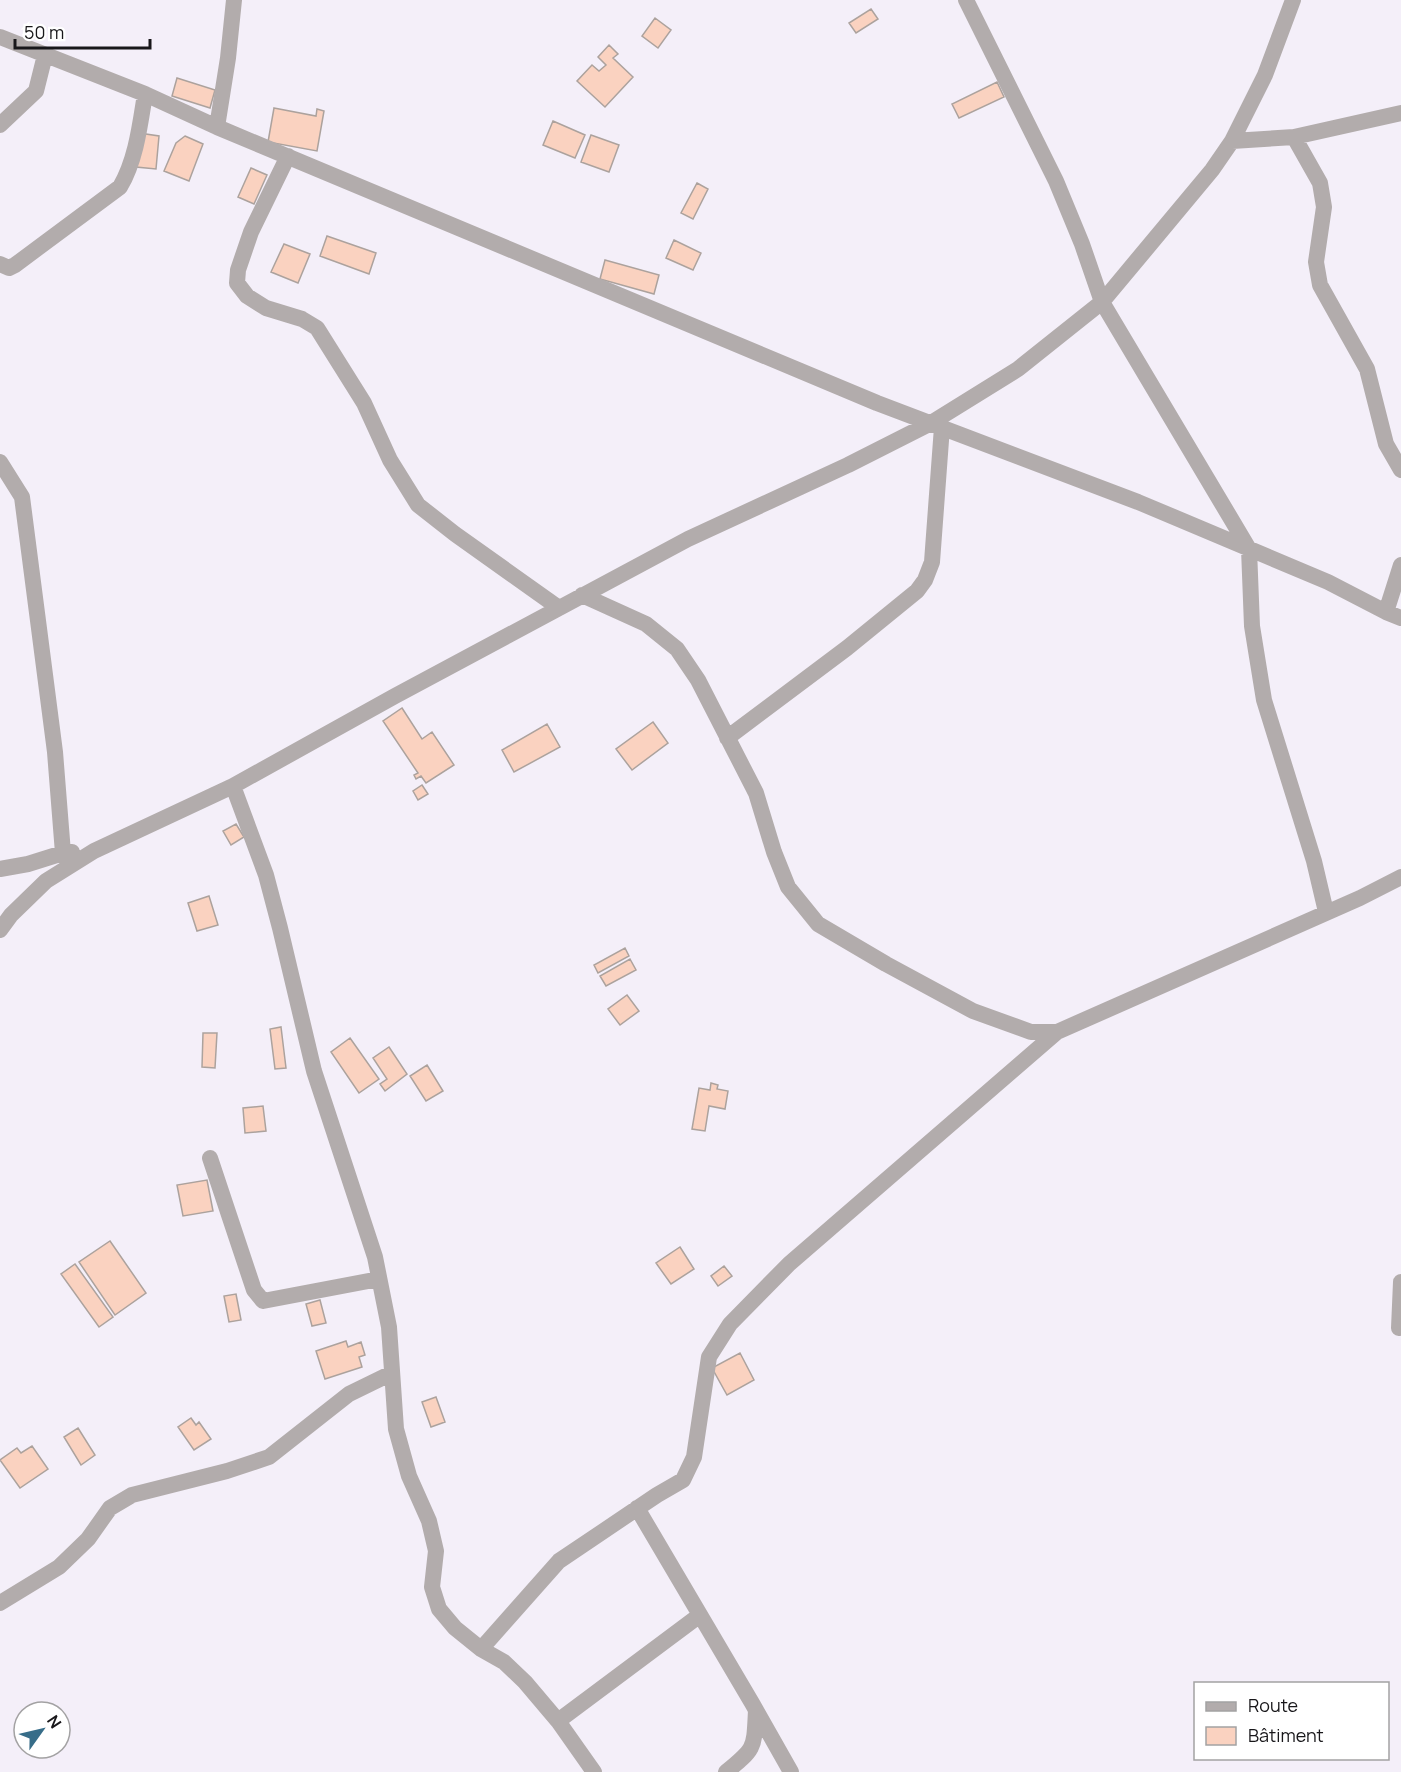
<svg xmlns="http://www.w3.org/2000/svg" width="1401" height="1772" viewBox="0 0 1401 1772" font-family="Manrope,sans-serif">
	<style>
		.building { fill: #fad2c0; stroke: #aca29d; stroke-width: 1.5 }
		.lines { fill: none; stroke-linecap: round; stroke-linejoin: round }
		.minor { stroke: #b2acac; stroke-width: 16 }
	</style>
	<rect width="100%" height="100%" fill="#f4eff9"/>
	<path class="building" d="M871,9l7,10 -22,14 -7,-10z
		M655,18l16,12 -13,18 -16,-12z
		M609,45l9,9 -5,4 20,19 -28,30 -28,-26 15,-16 7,6 7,-6 -8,-8z
		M177,78l38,12 -5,18 -38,-12z
		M997,82l7,15 -45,21 -7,-14z
		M274,108l42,8 1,-7 7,2 -7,40 -49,-9z
		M553,121l32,14 -10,23 -32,-13z
		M139,133l20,3 -3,33 -20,-2z
		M591,135l28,10 -10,27 -28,-10z
		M185,136l18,8 -14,37 -25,-10 12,-28z
		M251,168l16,7 -13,29 -16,-7z
		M697,183l11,6 -15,30 -12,-6z
		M327,236l49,17 -7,21 -49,-18z
		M674,240l27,13 -8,17 -27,-12z
		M284,244l26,10 -12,29 -27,-11z
		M605,260l54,15 -5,19 -54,-15z
		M402,708l20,31 10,-7 22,33 -28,18 -5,-7 -5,3 -2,-4 4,-2 -35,-52z
		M653,722l15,21 -36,27 -16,-21z
		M547,724l13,23 -46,25 -12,-22z
		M422,785l6,9 -10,6 -5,-9z
		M236,824l8,13 -13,8 -8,-14z
		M209,896l9,29 -21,6 -9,-28z
		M625,948l4,8 -31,17 -4,-8z
		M630,959l6,11 -30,16 -6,-10z
		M627,995l12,16 -19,14 -12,-16z
		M281,1027l5,41 -11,1 -5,-40z
		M203,1033h14l-2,35 -13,-1z
		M350,1038l29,41 -20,14 -28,-41z
		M389,1047l18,27 -22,17 -5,-7 7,-5 -14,-21z
		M427,1065l16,26 -17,10 -16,-25z
		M711,1083l7,2 -1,4 11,2 -3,18 -16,-3 -4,25 -13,-2 7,-41 11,2z
		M263,1106l3,25 -21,2 -2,-25z
		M207,1180l6,31 -30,5 -6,-31z
		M110,1241l36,52 -31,22 -36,-53z
		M680,1247l14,22 -23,15 -15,-21z
		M75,1264l38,53 -14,10 -38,-53z
		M724,1266l8,10 -14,10 -7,-10z
		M236,1294l5,26 -12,2 -5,-26z
		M320,1300l6,23 -14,3 -6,-22z
		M346,1341l2,6 13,-5 4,13 -6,2 3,10 -37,12 -9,-28z
		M740,1353l14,27 -27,15 -15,-27z
		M436,1397l9,25 -14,5 -9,-25z
		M191,1418l5,7 3,-3 12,17 -17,11 -16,-23z
		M78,1428l17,27 -14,10 -17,-28z
		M32,1446l16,23 -28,19 -20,-28 17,-12 4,5z"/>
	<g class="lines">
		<path class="minor" d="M966,0l90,181 26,63 20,58 147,247 3,77 12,74 50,161 12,51
			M0,37l145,57 72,33 660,276 261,99 190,80 58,30 15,6
			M0,125l36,-34 9,-36
			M217,127l11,-69 6,-58
			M1294,137l26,46 4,24 -8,55 4,23 47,84 19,75 15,26
			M1232,141l62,-4 107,-24
			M288,156l-37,76 -13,38 -1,13 10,13 19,12 36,11 15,9 47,75 26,57 28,45 37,29 104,74
			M0,264l9,4 6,-3 105,-78c16,-27 20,-62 25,-93
			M0,462l22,35 33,255 8,101
			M582,595l64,29 31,25 21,31 58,113 18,59 14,35 30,37 68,40 87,47 58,21h26
			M1386,612l15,-47
			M727,738l120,-90 70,-57 8,-11 7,-18 10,-135
			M233,786l33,89 14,53 34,143 61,186 14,70 7,102 13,47 20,45 7,30 -4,36 7,22 16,19 26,21 23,13 21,20 33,39 36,51
			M0,869l28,-5 35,-11 9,-1
			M0,930l11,-15 35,-34 48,-30 139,-65 162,-90 293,-157 160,-74 83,-42 87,-54 84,-67 110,-132 20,-29 33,-66 28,-75
			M210,1158l44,132 9,11 116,-22
			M1399,1328l2,-46
			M637,1508l115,195 39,69
			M0,1603l59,-36 29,-28 22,-31 22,-13 95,-24 42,-14 80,-63 43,-21
			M481,1649l78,-88 98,-66 26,-15 11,-23 15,-100 21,-33 59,-60 268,-232 303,-134 41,-21
			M558,1721l142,-106
			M726,1772c30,-24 28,-24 30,-62"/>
	</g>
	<rect x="1194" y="1682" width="195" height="78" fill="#ffffff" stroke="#a3a2a3" stroke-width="1.5"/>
	<rect x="1206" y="1702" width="30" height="9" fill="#b2acac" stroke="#a3a2a3" stroke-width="1.5"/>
	<text x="1248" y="1712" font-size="18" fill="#18171a">Route</text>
	<rect x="1206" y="1727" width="30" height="18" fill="#fad2c0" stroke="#a3a2a3" stroke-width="1.5"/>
	<text x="1248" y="1742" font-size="18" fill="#18171a">Bâtiment</text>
	<g transform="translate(42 1730) rotate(56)"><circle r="28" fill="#ffffff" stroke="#a3a2a3" stroke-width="1.5"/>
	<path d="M0-4.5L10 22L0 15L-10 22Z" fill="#376d89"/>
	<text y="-9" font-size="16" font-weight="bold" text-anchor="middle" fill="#18171a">N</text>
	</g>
	<path d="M15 39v9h135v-9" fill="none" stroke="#18171a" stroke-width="3"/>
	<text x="24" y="39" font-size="18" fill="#18171a" stroke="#ffffff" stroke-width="4.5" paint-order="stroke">50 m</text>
</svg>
